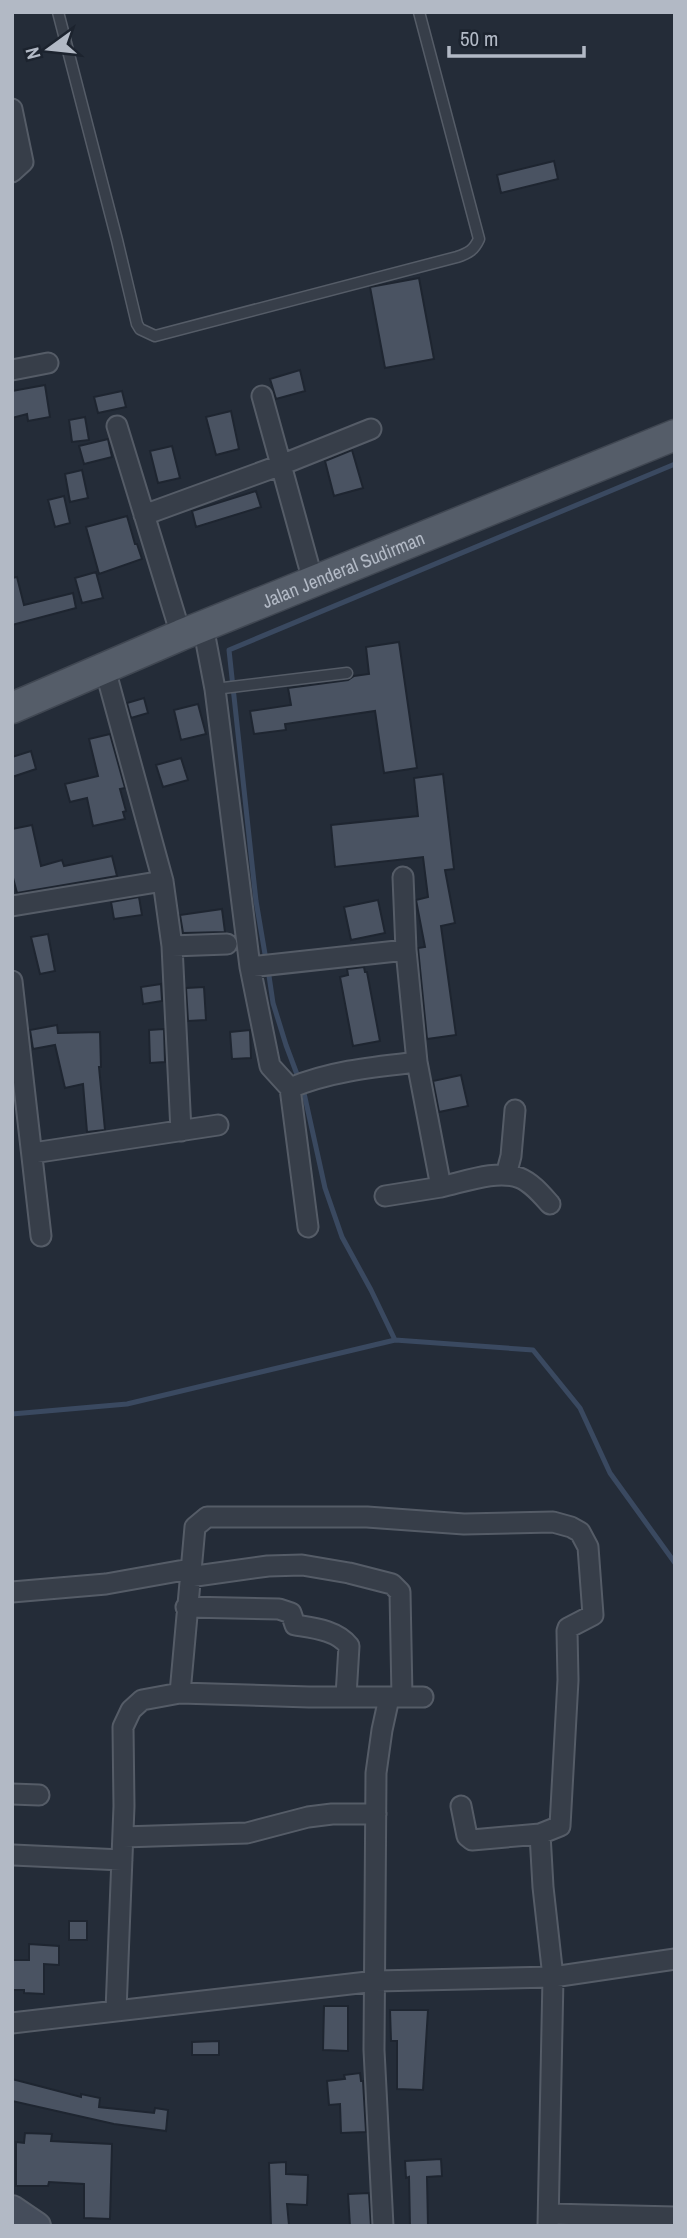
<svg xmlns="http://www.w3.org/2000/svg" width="687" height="2238" viewBox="0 0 687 2238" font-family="'Archivo Narrow',sans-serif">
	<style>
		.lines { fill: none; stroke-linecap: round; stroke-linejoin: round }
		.stream { stroke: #3a4960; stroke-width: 5 }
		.building { fill: #4a5362; stroke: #1e2530; stroke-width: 2 }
		.lane-casing { stroke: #555c67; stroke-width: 13 }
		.street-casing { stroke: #555c67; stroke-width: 23 }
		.secondary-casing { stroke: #555c67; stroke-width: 30 }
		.primary-casing { stroke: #404752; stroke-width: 33 }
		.lane { stroke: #373e49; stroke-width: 10 }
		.street { stroke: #373e49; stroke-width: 19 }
		.secondary { stroke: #454d5b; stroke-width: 26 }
		.primary { stroke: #555d69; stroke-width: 30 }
		.labels { text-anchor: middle; stroke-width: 5; stroke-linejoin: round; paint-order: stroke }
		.street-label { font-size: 19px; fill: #b2b9c5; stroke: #1c232e }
	</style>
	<rect width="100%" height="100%" fill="#242c38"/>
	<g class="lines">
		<path class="stream" d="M266,960l-10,-59 -27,-251 446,-186
			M268,969l5,34 13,42 18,48 21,95 17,49 29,53 24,50
			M12,1414l115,-10 268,-64 138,10 47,58 30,65 65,90"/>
	</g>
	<path class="building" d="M554,161l4,18 -57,14 -4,-18z
		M419,278l15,81 -49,9 -15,-81z
		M300,370l5,21 -29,8 -6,-20z
		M45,385l5,32 -22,4 -1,-7 -15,4v-27z
		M122,391l4,16 -28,6 -4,-16z
		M231,411l8,38 -23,6 -10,-38z
		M85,417l4,23 -17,2 -3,-22z
		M108,439l4,18 -28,7 -5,-18z
		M172,446l8,32 -22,5 -8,-32z
		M352,450l11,38 -29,8 -9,-35z
		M82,470l6,28 -18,4 -5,-28z
		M256,491l5,16 -65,20 -4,-16z
		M64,496l6,27 -15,4 -7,-27z
		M127,516l8,28h2l5,15 -43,15 -13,-47z
		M96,572l7,26 -21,5 -7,-25z
		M17,577l7,28 49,-12 3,15 -64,17v-47z
		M399,642l18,126 -33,5 -9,-62 -90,13 1,6 -32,4 -4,-23 41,-6 -3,-17 60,-8 6,-4 15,-2 -3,-27z
		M144,698l4,15 -17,5 -4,-15z
		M198,704l8,30 -25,6 -7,-30z
		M110,734l15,54 -5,1 6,22 -3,1 2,7 -32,7 -6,-28 -17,4 -5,-18 33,-8 -9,-37z
		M31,751l5,18 -24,8v-20z
		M181,758l7,22 -25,7 -7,-22z
		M443,774l11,95 -9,1 10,53 -14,3 15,109 -29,4 -9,-91 7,-1 -9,-47 12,-3 -5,-40 -88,10 -4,-42 87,-9 -4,-38z
		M32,825l9,41 21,-6 2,6 48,-10 5,20 -100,17 -5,-19v-45z
		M139,897l3,18 -28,4 -3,-17z
		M378,900l7,33 -34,7 -7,-33z
		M222,909l3,23 -42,1 -3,-18z
		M48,934l7,37 -15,3 -9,-37z
		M364,967l1,5h2l13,69 -27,5 -13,-69 8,-2 -1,-6z
		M161,984l1,17 -19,3 -2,-17z
		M204,987l2,33 -18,1 -2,-33z
		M57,1025l1,8 42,-1 1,35h-2l6,63 -18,2 -4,-48 -18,4 -10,-43 -22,4 -3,-19z
		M164,1029l1,33 -15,1 -1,-33z
		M250,1030l1,28 -19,1 -2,-27z
		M461,1075l7,31 -29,6 -6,-31z
		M69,1921h18v19h-18z
		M29,1944l30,2v19l-15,-1v30l-20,-1v-3h-12v-30h17z
		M324,2006h24v45l-25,-1z
		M390,2010h38l-5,80 -26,-1v-48h-6z
		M219,2041v14h-27v-13z
		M360,2073l1,8h2l3,51 -25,1 -1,-29 -11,1 -2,-24 18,-2 -1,-4z
		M12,2079l69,18v-3l19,4 -1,9 55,6 1,-5 13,2 -2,21 -52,-7 -102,-23z
		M25,2133l27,1 -1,7 61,3 -2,75 -26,-1v-34l-35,-2 -1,4h-32v-44l8,1z
		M441,2159l1,17 -15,1 1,49h-18l-1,-49 -3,1 -1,-17z
		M286,2162v12l22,1 -1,30 -20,-1 2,21 -18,1 -2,-63z
		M369,2193l2,33h-21l-2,-32z"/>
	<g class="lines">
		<g class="lane-casing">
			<path id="lane" d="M58,12l59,228 20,84 3,5 15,7 302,-79c12,-4 17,-7 22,-18l-60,-227
				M215,689l132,-16"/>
		</g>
		<g class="street-casing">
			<path id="street" d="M12,109l11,53 -11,10
				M12,370l36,-7
				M262,396l51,185
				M117,426l64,209
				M144,515l137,-50 90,-36
				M203,626l12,63 35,278 20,99 20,22c41,-17 83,-21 127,-26l-11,-112 -3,-73
				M105,669l58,212 9,65 9,185
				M12,906l151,-25
				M172,946l55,-2
				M250,967l156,-17
				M12,981l29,255
				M417,1062l24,125c23,-5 56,-18 79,-9 12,5 21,16 30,26
				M290,1088l18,139
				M33,1153l185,-28
				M506,1175l5,-19 4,-46
				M385,1196l56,-9
				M12,1592l94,-8 84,-15
				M186,1607l93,2 12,4 4,12c18,3 42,5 54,21l-3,50
				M180,1693l15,-166 12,-10h160l97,7 89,-2 18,5 9,5 8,15 5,68 -25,13 -1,3 1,49 -8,146 -20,8 3,53 10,90 -5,249
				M402,1697h21
				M12,1794l27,1
				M461,1806l6,30 5,4 68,-6
				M123,1837l124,-4 61,-16 24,-3h44
				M13,1855l109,5
				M116,2011l8,-205 -1,-79 8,-17 11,-10 38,-7 129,4h93l-2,-105 -8,-8 -43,-11 -47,-8 -34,1 -79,11
				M12,2023l364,-42 177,-4 122,-18
				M549,2214l126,3
				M383,2226l-9,-176 2,-277 6,-43 7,-32"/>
		</g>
		<g class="secondary-casing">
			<path id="secondary" d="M12,2209l25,17"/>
		</g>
		<g class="primary-casing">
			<g id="primary">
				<path id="s1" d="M12,708l169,-73 494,-200"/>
			</g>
		</g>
		<use href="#lane" class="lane"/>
		<use href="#street" class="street"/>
		<use href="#secondary" class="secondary"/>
		<use href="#primary" class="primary"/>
	</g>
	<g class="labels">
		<g class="street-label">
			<text dy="7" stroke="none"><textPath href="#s1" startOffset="359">Jalan Jenderal Sudirman</textPath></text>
		</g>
	</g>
	<rect width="687" height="2238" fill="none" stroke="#b2b9c5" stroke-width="28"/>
	<g transform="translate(49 49) rotate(255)" stroke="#1c232e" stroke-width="5" paint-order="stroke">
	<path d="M0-5L12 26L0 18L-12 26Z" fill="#b2b9c5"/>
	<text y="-10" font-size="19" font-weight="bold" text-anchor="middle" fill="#b2b9c5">N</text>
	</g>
	<path d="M449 46v10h135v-10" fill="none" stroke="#b2b9c5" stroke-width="3.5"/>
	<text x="460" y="46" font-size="21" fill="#b2b9c5" stroke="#1c232e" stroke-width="5" paint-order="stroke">50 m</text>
</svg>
